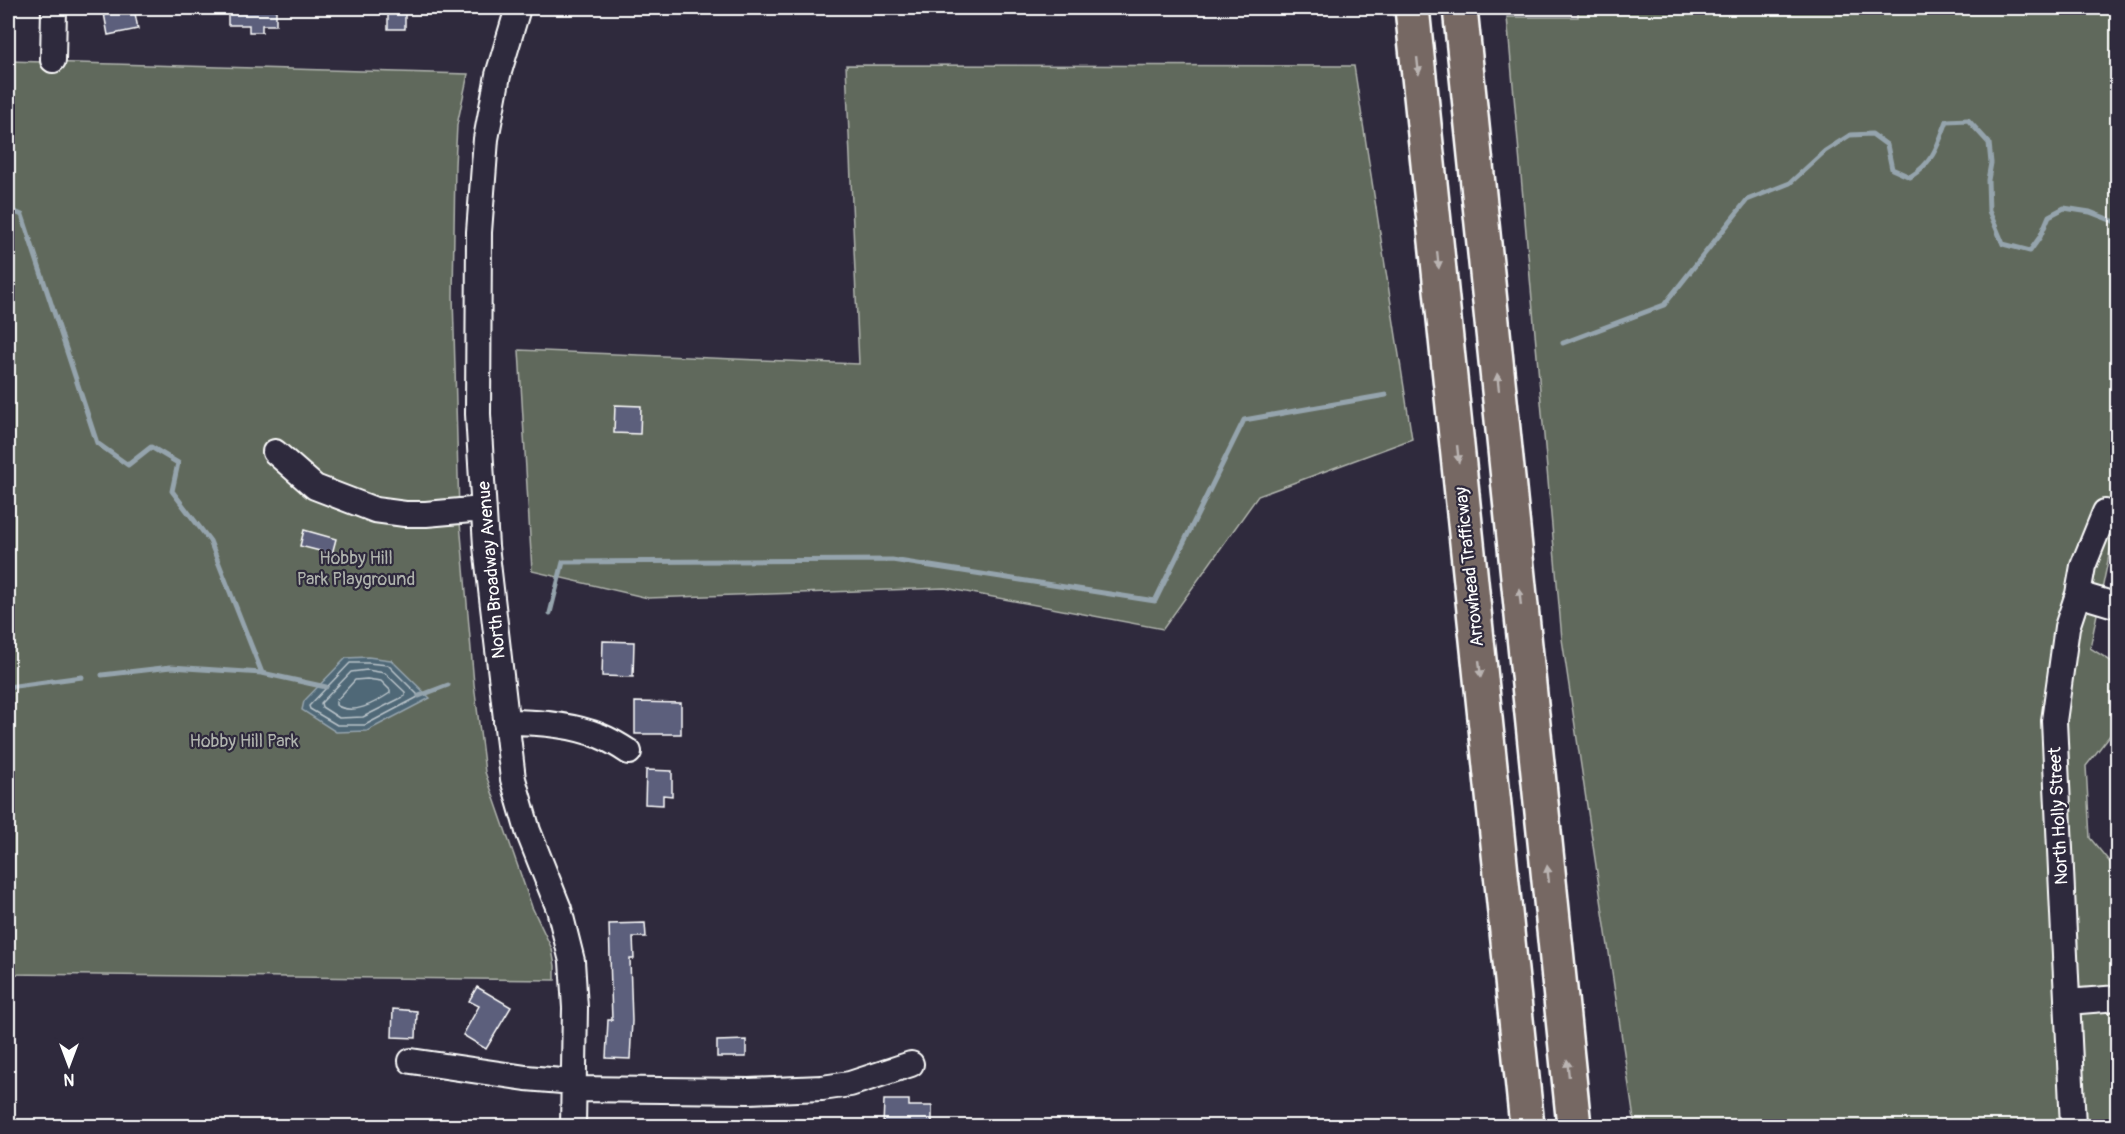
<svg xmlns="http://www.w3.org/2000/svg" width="2125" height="1134" viewBox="0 0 2125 1134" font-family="Pangolin,sans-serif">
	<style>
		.green { fill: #61695c; stroke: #b0b4ae; stroke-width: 1.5 }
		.water { fill: #4f6877; stroke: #95a4ad; stroke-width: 1.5 }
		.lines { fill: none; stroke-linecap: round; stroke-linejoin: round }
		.shore { stroke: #b9c3c9; stroke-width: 1.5 }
		.stream { stroke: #95a4ad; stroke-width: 5 }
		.building { fill: #5b5e7b; stroke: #fff; stroke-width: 1.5 }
		.minor-casing { stroke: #fff; stroke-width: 28 }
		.highway-casing { stroke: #fff; stroke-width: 38 }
		.minor { stroke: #2f2a3d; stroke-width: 24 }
		.highway { stroke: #766864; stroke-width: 33 }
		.oneway { fill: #bab4b2 }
		.labels { text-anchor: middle; stroke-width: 4.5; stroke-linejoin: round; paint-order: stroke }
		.park-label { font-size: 18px; fill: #b0b4ae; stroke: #2f2a3d }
		.street-label { font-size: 18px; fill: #fff; stroke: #2f2a3d }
	</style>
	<rect width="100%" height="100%" fill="#2f2a3d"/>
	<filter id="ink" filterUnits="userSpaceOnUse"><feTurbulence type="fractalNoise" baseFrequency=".0167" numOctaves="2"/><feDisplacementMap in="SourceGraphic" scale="12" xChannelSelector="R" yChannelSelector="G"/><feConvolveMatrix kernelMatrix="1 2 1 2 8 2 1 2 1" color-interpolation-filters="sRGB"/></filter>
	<g filter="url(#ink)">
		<path class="green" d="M1578,8h539l1,504 -28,136 27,17 1,60 -32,41 4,72 27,33 1,220 -7,35h-476l-73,-487 -55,-622h71z
			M8,61l460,13 -11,51 -2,40 -2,131 6,215 15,173 11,88 47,135 20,42 3,17v14l-547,-6z
			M846,65l508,1 58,373 -154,57 -95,133 -218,-41 -297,10 -116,-27 -13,-221 340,14z"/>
		<path class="water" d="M368,657l23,3 39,38 -63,33 -31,1 -34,-22 2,-9 42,-43z"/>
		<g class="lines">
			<path class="shore" d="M350,663h18l20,2 29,29 1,3 -53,28h-28l-27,-16 -1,-3z
				M367,670l18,3 20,19v4l-42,21 -24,1 -17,-11 -1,-4 30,-31z
				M367,679l14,2 9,9v3c-15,10 -37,23 -54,12v-4l19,-21z"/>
			<path class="stream" d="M8,209l14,6 75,228 31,22 23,-18 27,16 -6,28 38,50 52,132 64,14
				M1563,343l101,-38 83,-105 43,-17 35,-32 25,-16 22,-1 15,11 5,24 18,8c23,-14 28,-32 37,-56l21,-1 21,23 2,20 -3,17 1,31 14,33 27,7 10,-14 9,-21 15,-8 26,4 28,11
				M550,613l13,-51 329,-2 263,41 89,-181 142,-25
				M102,675l69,-8 91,6
				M8,687l74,-10
				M419,696l29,-11"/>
		</g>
		<path class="building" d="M103,8h31l4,21 -30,6z
			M228,8h48v17h-14v7h-13v-7h-21z
			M388,9h17v20h-17z
			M615,405l26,1 -1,28 -26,-1z
			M304,530l32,9 -4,15 -32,-8z
			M603,641l31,1 -1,35 -31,-1z
			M635,702l46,1v31h-46z
			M646,770l26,1v25l-9,-1v10l-18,-1z
			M645,923l1,14h-13l1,22h-4l2,62 -2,38 -24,-1 2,-38h4l-3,-96z
			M477,987l34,20 -25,42 -23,-14 16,-29 -10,-5z
			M393,1009l24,2 -1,27 -24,-1z
			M746,1040v17h-29v-16z
			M884,1100h25v6h23v20h-49z"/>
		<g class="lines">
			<g class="minor-casing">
				<path id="minor" d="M518,8l-20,67 -12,64 -7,93 -1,182 8,132 27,233 15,52 31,78 13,52 3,47 -2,118
					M53,60l1,-52
					M275,452l40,35 60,23 30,4h21l57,-5
					M2078,594l40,12
					M506,722c31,0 65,2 94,14 10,4 20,10 29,16
					M2067,1002l51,-4
					M411,1061l115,17 48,4
					M574,1089l175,2 73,-3 28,-4 61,-20
					M2073,1126l-19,-405 13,-94 11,-33 5,-28 22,-54"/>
			</g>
			<g class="highway-casing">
				<path id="highway" d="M1412,8l115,1118
					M1460,8l114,1118"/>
			</g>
			<use href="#minor" class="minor"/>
			<use href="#highway" class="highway"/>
		</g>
		<defs><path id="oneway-solid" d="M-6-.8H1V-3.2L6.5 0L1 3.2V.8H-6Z" transform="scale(1.5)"/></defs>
		<g class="oneway">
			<use href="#oneway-solid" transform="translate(1418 66) rotate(84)"/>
			<use href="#oneway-solid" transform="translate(1438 260) rotate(84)"/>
			<use href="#oneway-solid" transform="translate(1498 382) rotate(-96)"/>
			<use href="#oneway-solid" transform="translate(1458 454) rotate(84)"/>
			<use href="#oneway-solid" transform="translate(1520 597) rotate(-96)"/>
			<use href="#oneway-solid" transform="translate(1480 669) rotate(84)"/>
			<use href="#oneway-solid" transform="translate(1548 874) rotate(-96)"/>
			<use href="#oneway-solid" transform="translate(1568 1068) rotate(-96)"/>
		</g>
	</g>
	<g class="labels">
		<g class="park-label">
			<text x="356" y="564">Hobby Hill<tspan x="356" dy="21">Park Playground</tspan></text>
			<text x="244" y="747">Hobby Hill Park</text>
		</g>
		<g class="street-label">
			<text transform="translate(1469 567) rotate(-96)" y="6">Arrowhead Trafficway</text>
			<text transform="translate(491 570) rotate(-95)" y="6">North Broadway Avenue</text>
			<text transform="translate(2058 816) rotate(-93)" y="6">North Holly Street</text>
		</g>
	</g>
	<rect width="2125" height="1134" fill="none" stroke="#2f2a3d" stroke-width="30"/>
	<rect x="15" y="15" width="2095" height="1104" fill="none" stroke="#fff" stroke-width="2" filter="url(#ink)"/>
	<g transform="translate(69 1065) rotate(180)" stroke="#2f2a3d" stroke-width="4.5" paint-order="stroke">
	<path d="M0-4.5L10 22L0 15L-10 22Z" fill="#ffffff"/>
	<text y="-9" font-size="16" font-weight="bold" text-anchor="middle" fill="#ffffff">N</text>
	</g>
</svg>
